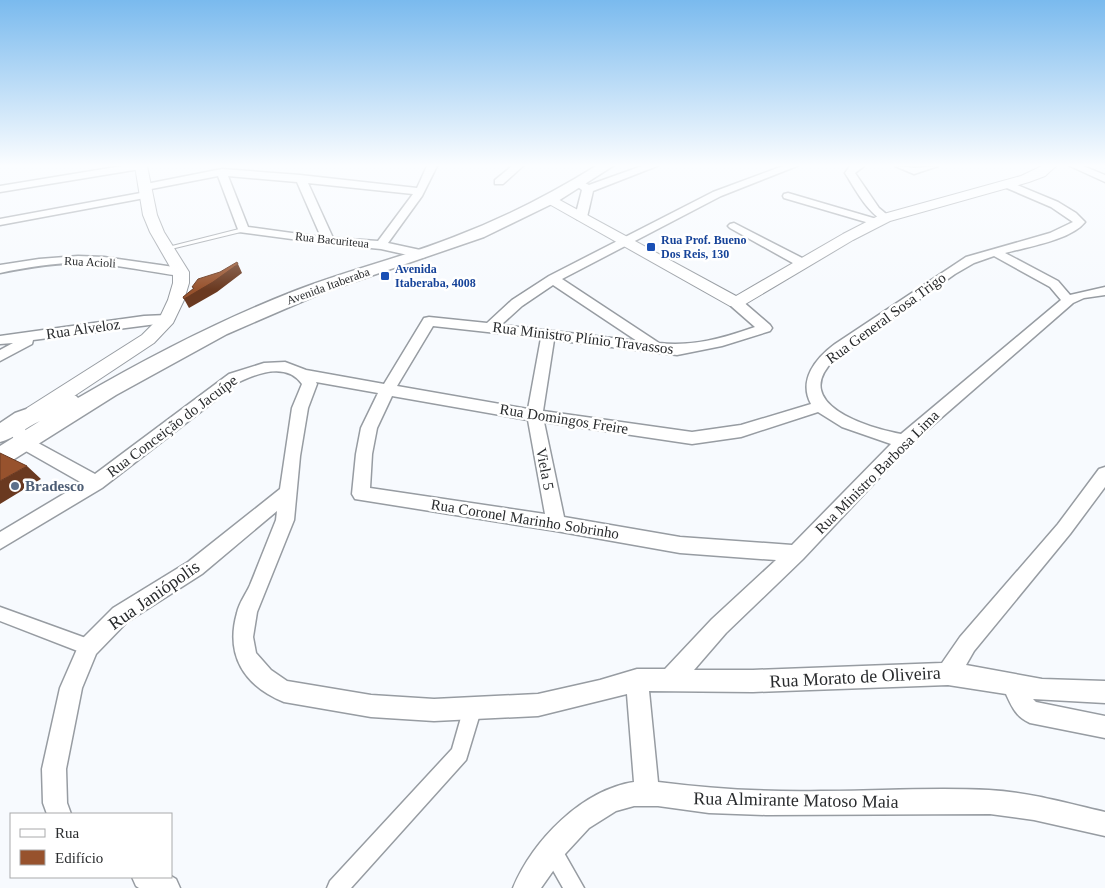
<svg xmlns="http://www.w3.org/2000/svg" width="1105" height="888" viewBox="0 0 1105 888" font-family="'Times New Roman',serif">
	<style>
		.lines { fill: none; stroke-linecap: round; stroke-linejoin: round }
		.service-casing { stroke: #979ca2; stroke-width: 2 }
		.pedestrian-casing { stroke: #979ca2; stroke-width: 3 }
		.minor-casing { stroke: #979ca2; stroke-width: 3 }
		.tertiary-casing { stroke: #979ca2; stroke-width: 2 }
		.secondary-casing { stroke: #979ca2; stroke-width: 3 }
		.service { fill: #fff; fill-rule: evenodd }
		.pedestrian { fill: #fff; fill-rule: evenodd }
		.minor { fill: #fff; fill-rule: evenodd }
		.tertiary { fill: #fff; fill-rule: evenodd }
		.secondary { fill: #fff; fill-rule: evenodd }
		.shaded-wall { fill: #6a3920 }
		.building { fill: #97522d; stroke: #6a3920 }
		.transit-dot { fill: #1a4fb4; stroke: #fff; stroke-width: 2 }
		.service-dot { fill: #5c6f8a; stroke: #fff; stroke-width: 2 }
		.labels { text-anchor: middle; stroke-width: 5; stroke-linejoin: round; paint-order: stroke }
		.far-street-label { font-size: 12px; fill: #292b2d; stroke: #fff }
		.far-transit-label { font-size: 12px; font-weight: bold; fill: #164399; stroke: #fff; text-anchor: start }
		.street-label { font-size: 15px; fill: #292b2d; stroke: #fff }
		.service-label { font-size: 15px; font-weight: bold; fill: #4e5e75; stroke: #fff; text-anchor: start }
		.near-street-label { font-size: 18px; fill: #292b2d; stroke: #fff }
	</style>
	<rect width="100%" height="100%" fill="#f7fafe"/>
	<g class="lines">
		<g class="service-casing">
			<path id="service" d="M243,228l2,1v2l-78,19 -3,-2z"/>
		</g>
		<g class="pedestrian-casing">
			<path id="pedestrian" d="M0,607l94,34 2,6 -2,6 -6,2 -88,-34z
				M473,698l6,3 3,6 -16,53 -115,128h-24l3,-7 122,-132 12,-42 3,-6z
				M552,841l7,3 25,44h-21l-21,-37 3,-7z"/>
		</g>
		<g class="minor-casing">
			<path id="minor" d="M122,166h23l-5,3 -140,23v-6z
				M427,166h10l-15,30 -34,47 37,8 2,3 -2,3 -4,1 -40,-9 -52,-5 -90,-12 -21,-56 -72,14 -5,-3 5,-3 76,-15 78,6 117,13zM228,176l69,6 24,55 -73,-10zM308,183l105,11 -35,47 -45,-3z
				M512,166h11l-20,18h-8v-4z
				M642,166h15l-64,25 -6,26 -6,3 -4,-1 -2,-2 7,-27 -8,-6 1,-2h8l6,3z
				M783,166h14l-76,30 -159,83 97,64c33,4 65,-5 96,-16l-24,-21 -2,-3 7,-4 5,1 29,25 2,3 -2,3 -48,15 -45,9 -123,-15 -11,71 149,21 49,-7 70,-21c-13,-24 5,-46 24,-60l131,-87 84,-24 23,-11 -22,-15 -49,-21 -1,-2 1,-2h8l48,20 18,11 9,9c-14,18 -58,25 -80,31l53,28 12,14 35,-8v8l-21,3 -11,5 -163,142 -107,114 -77,74 -32,37h59l189,-7 18,-26 98,-113 41,-55 6,-2v20l-35,47 -96,117 -8,14 76,14 63,2v22l-72,-4 3,3 69,14v22l-75,-15c-14,-6 -18,-16 -24,-29l-58,-9 -195,7 -104,-1 9,91c54,7 108,10 163,9 56,0 112,-4 168,-1 39,2 78,13 116,22v24l-71,-16 -44,-6 -224,1 -57,-2 -51,-7h-24l-18,5 -27,17 -24,26 -24,34h-28c20,-48 69,-98 121,-106l-7,-88 -89,22 -104,5 -63,-4 -87,-15c-40,-16 -59,-47 -47,-89 2,-10 9,-19 13,-28 9,-22 17,-43 26,-65l1,-9 -75,63 -75,48 -31,32 -14,34 -16,81 1,34 4,11h-24l-4,-11 -1,-34 18,-81 21,-48 32,-32 75,-46 92,-73 12,-81 10,-24c-15,-21 -42,-12 -63,-2l-137,106 -102,61v-17l82,-49 -65,-37 -6,-13 2,-4 6,-2 6,2 4,9 66,36 134,-100 35,-11 21,-1 21,8 78,14 40,-66 5,-1 58,6 25,-23 37,-24 164,-84zM994,256l56,31 11,13 -160,134c-33,-6 -112,-30 -67,-74l121,-86 19,-11zM553,285l84,56 -136,-16 21,-19zM433,326l108,12 -13,71 -131,-23zM316,382l62,11 -17,35 -5,26 -4,40 3,5 201,32 124,22 96,7 -64,59 -47,50h-28l-37,11 -62,14 -104,5 -63,-4 -84,-14 -16,-11 -15,-17 -3,-16 4,-25 37,-92 6,-64 8,-48 9,-24zM392,396l136,24 17,94 -175,-26 2,-34 5,-26zM818,412l24,15 49,17 -99,101 -112,-8 -116,-20 -20,-95 148,22 49,-7z
				M864,166l-9,7 24,35 12,10 -2,2c-16,4 -36,-35 -44,-47l5,-7z
				M895,166l20,2 23,-2 -24,8z
				M1070,166h13l22,9v7z
				M146,192l5,3 -1,2 -150,28v-6z
				M788,193l92,27 2,2 -6,3 -92,-27 -1,-2 1,-2z
				M734,223l74,38 2,3 -6,4 -4,-1 -70,-39 -2,-2 2,-2z
				M78,256l26,1 77,11 6,4 -6,4c-31,-4 -61,-11 -92,-13 -30,-1 -60,4 -89,10v-8l39,-6z
				M167,315l5,1 2,3 -2,3 -139,18 -1,4 -32,17v-11l13,-7 -13,1v-8l144,-20z
				M171,876l5,3 4,9h-41l-3,-2 -4,-9z"/>
		</g>
		<g class="tertiary-casing">
			<path id="tertiary" d="M135,166h12l10,49 7,17 25,40v11l-5,17 -11,23 -19,20 -113,75 -7,2 -7,-2 -3,-5 3,-5 115,-73 18,-18 8,-17 5,-17v-11l-23,-40 -7,-17z
				M1042,166h14l-11,10 -16,6 -139,39 -37,19 -111,66h-12l-188,-106 7,-4 5,1 182,99 107,-62 37,-19 141,-39z"/>
		</g>
		<g class="secondary-casing">
			<path id="secondary" d="M596,166h17l-55,35 -74,36 -160,55 -97,42 -111,61 -108,68 -8,3v-20l40,-25c-14,6 -25,17 -40,21v-19l15,-10 54,-19 7,2 2,2c69,-40 140,-77 214,-106 53,-21 109,-34 162,-55 50,-19 97,-43 142,-71z"/>
		</g>
		<use href="#service" class="service"/>
		<use href="#pedestrian" class="pedestrian"/>
		<use href="#minor" class="minor"/>
		<use href="#tertiary" class="tertiary"/>
		<use href="#secondary" class="secondary"/>
	</g>
	<path class="shaded-wall" d="M238,264l4,9 -25,19 -28,16 -5,-9z
		M27,466l14,13 -41,25v-23z"/>
	<path class="building" d="M237,262l1,2 -25,18 -29,17 -1,-2 11,-9 -2,-1 6,-8 22,-7z
		M0,453l27,13 -27,15z"/>
	<linearGradient id="sky" x2="0" y2="1"><stop stop-color="#7abaee"/><stop offset="0.57" stop-color="#fbfdff"/><stop offset="1" stop-color="#fbfdff" stop-opacity="0"/></linearGradient>
	<rect width="1105" height="290" fill="url(#sky)"/>
	<g class="transit-dot">
		<rect x="646" y="242" width="10" height="10" rx="2.5"/>
		<rect x="380" y="271" width="10" height="10" rx="2.5"/>
	</g>
	<circle class="service-dot" cx="15" cy="486" r="5"/>
	<g class="labels">
		<g class="far-street-label">
			<text transform="translate(332 240) rotate(6)" y="4">Rua Bacuriteua</text>
			<text transform="translate(90 262) rotate(3)" y="4">Rua Acioli</text>
			<text transform="translate(328 286) rotate(-20)" y="4">Avenida Itaberaba</text>
		</g>
		<g class="far-transit-label">
			<text x="661" y="244">Rua Prof. Bueno<tspan x="661" dy="14">Dos Reis, 130</tspan></text>
			<text x="395" y="273">Avenida<tspan x="395" dy="14">Itaberaba, 4008</tspan></text>
		</g>
		<g class="street-label">
			<text transform="translate(886 318) rotate(-36)" y="5">Rua General Sosa Trigo</text>
			<text transform="translate(83 329) rotate(-8)" y="5">Rua Alveloz</text>
			<text transform="translate(583 338) rotate(7)" y="5">Rua Ministro Plínio Travassos</text>
			<text transform="translate(564 419) rotate(9)" y="5">Rua Domingos Freire</text>
			<text transform="translate(172 426) rotate(-37)" y="5">Rua Conceição do Jacuípe</text>
			<text transform="translate(545 469) rotate(79)" y="5">Viela 5</text>
			<text transform="translate(877 472) rotate(-45)" y="5">Rua Ministro Barbosa Lima</text>
			<text transform="translate(525 519) rotate(9)" y="5">Rua Coronel Marinho Sobrinho</text>
		</g>
		<g class="service-label">
			<text x="25" y="491">Bradesco</text>
		</g>
		<g class="near-street-label">
			<text transform="translate(154 595) rotate(-35)" y="6">Rua Janiópolis</text>
			<text transform="translate(855 677) rotate(-3)" y="6">Rua Morato de Oliveira</text>
			<text transform="translate(796 800) rotate(1)" y="6">Rua Almirante Matoso Maia</text>
		</g>
	</g>
	<rect x="10" y="813" width="162" height="65" fill="#ffffff" stroke="#a9aaab"/>
	<rect x="20" y="829" width="25" height="8" fill="#ffffff" stroke="#a9aaab"/>
	<text x="55" y="838" font-size="15" fill="#292b2d">Rua</text>
	<rect x="20" y="850" width="25" height="15" fill="#97522d" stroke="#a9aaab"/>
	<text x="55" y="863" font-size="15" fill="#292b2d">Edifício</text>
</svg>
